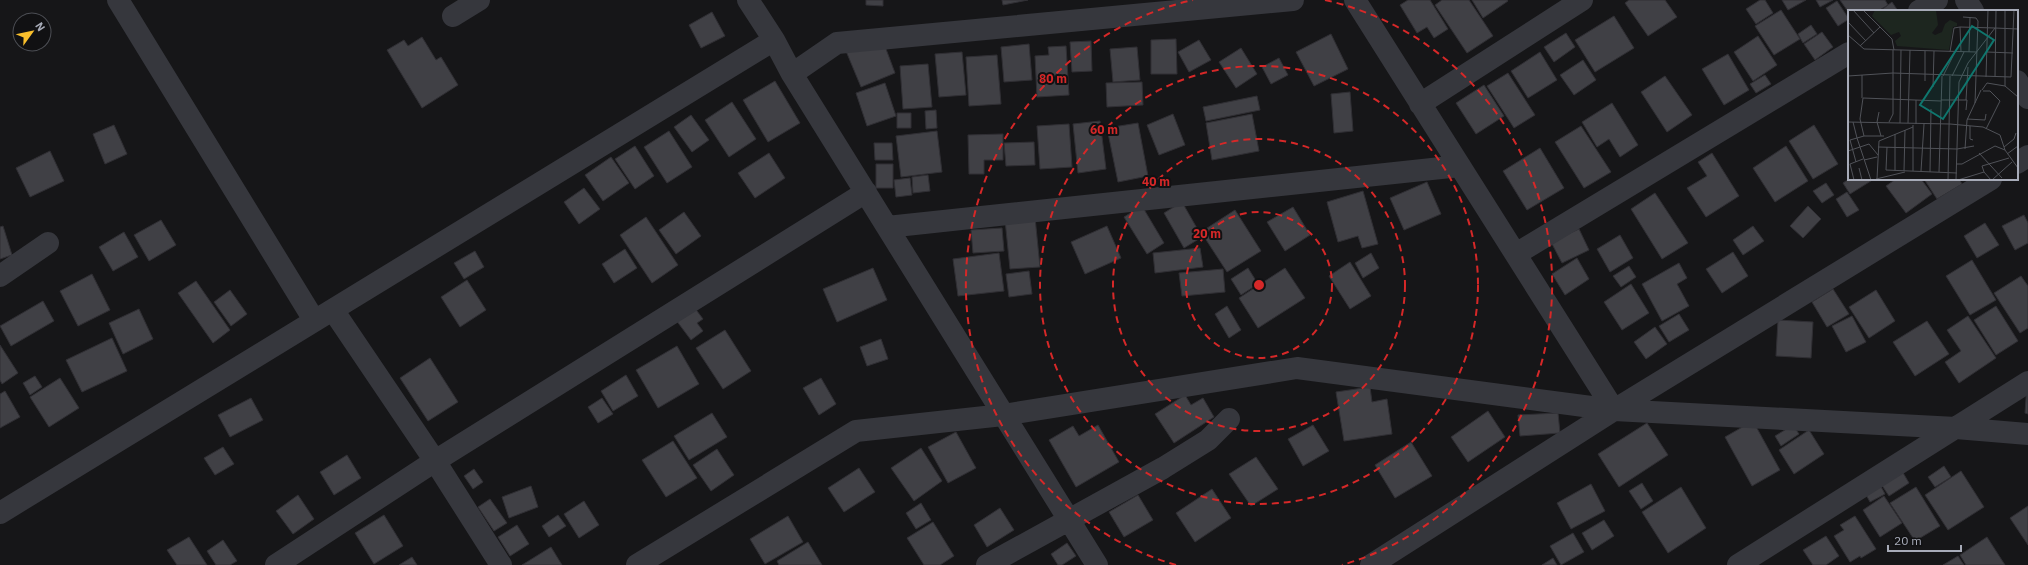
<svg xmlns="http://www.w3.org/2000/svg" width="2028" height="565" viewBox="0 0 2028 565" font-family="'IBM Plex Sans',sans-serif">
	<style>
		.building { fill: #404045; stroke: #302f34 }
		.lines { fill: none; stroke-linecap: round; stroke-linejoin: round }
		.minor { stroke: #36373d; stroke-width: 22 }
		.ring { fill: none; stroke: #d62828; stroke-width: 2; stroke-dasharray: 7 5 }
		.inset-road { fill: none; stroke: #505258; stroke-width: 1 }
		.view { fill: #0f766e; fill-opacity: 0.15; stroke: #0f766e; stroke-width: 2 }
		.inset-edge { fill: none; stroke: #a7abb8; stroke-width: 2 }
		.centre { fill: #d62828; stroke: #111113; stroke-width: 2 }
		.ring-label { font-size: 12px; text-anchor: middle; font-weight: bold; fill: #d62828; stroke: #111113; stroke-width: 4; stroke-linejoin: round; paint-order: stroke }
	</style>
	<rect width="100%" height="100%" fill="#161618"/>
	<path class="building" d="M866,0h17v6l-17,-1z
		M1002,0h26l-25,5z
		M1408,0h22l18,29 -14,9 -7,-11 -10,6 -17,-28z
		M1442,0h27l24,36 -26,17 -32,-48z
		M1472,0h35l1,1 -25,17z
		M1629,0h36l12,17 -29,19 -23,-33z
		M1760,0h5l8,13 -17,11 -10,-15z
		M1782,0h24l-18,10z
		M1816,0h17l-13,7z
		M1840,0h45l3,5 -10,6h-29v2z
		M1837,1l12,18 -11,7 -12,-18z
		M1892,2l6,9h-18z
		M1781,10l19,29 -26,16 -19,-29z
		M712,12l13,24 -24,12 -12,-23z
		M1614,16l20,32 -39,24 -20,-32z
		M1811,25l6,9 -14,9 -5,-9z
		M1822,32l11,15 -18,13 -11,-16z
		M1566,33l9,14 -21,15 -10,-15z
		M1331,34l17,35 -34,17 -18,-34z
		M1758,36l19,29 -24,16 -19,-29z
		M422,37l14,23 5,-3 17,28 -36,23 -35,-58 17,-10 4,6z
		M1176,39l1,35h-26v-34z
		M1199,40l12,20 -22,12 -11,-20z
		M883,41l12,32 -34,14 -15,-36z
		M1091,41l1,30 -20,1 -2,-30z
		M1029,44l3,36 -28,2 -3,-35z
		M1066,46l3,49 -32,2 -2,-41 14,-1 -1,-8z
		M1137,47l3,33 -27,2 -3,-33z
		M1241,48l16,26 -21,14 -17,-26z
		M962,52l4,43 -27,2 -4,-43z
		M1540,52l17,28 -29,18 -17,-27z
		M1728,54l21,36 -25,15 -22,-36z
		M997,55l4,49 -32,2 -3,-49z
		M1279,58l9,17 -17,9 -9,-17z
		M1583,60l13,20 -22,15 -14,-20z
		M928,64l4,43 -29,2 -3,-43z
		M1508,73l27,42 -21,13 -27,-42z
		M1765,75l6,9 -15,9 -6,-9z
		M1665,76l27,39 -25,17 -26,-40z
		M775,81l25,42 -32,19 -25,-42z
		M1142,82l1,23 -36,2 -1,-24z
		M885,83l11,33 -29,10 -11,-33z
		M1484,85l20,31 -28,18 -20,-31z
		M1350,92l3,39 -19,2 -3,-39z
		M1257,96l3,14 -54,11 -3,-14z
		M732,102l24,37 -27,18 -24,-37z
		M1612,103l26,42 -18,12 -11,-18 -12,8 -15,-25z
		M936,110l1,18 -11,1 -1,-18z
		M897,113h14v15h-14z
		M1173,114l12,31 -26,10 -12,-30z
		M1252,114l7,37 -47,9 -6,-37z
		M691,115l18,25 -17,12 -18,-25z
		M1100,121l6,48 -28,4 -5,-49z
		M1138,123l10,53 -30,6 -11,-54z
		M1069,124l3,43 -32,2 -3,-43z
		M114,125l13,29 -22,10 -12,-30z
		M1814,125l24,39 -25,15 -24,-38z
		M1581,126l30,46 -27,16 -29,-46z
		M669,131l23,36 -25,16 -23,-36z
		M937,131l5,41 -41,5 -5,-41z
		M1003,134v26h-19v14h-15l-1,-39z
		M1034,142l1,23 -29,1 -2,-23z
		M874,143h18l1,17h-18z
		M635,146l19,30 -19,13 -20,-30z
		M1786,146l22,35 -33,21 -22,-34z
		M1540,148l24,40 -37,22 -24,-39z
		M50,151l14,30 -34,16 -14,-29z
		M769,153l16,25 -30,20 -17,-25z
		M1712,153l27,43 -33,21 -19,-29 20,-12 -9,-14z
		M611,157l18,26 -26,18 -18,-26z
		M876,164h17v24h-17z
		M928,175l2,16 -17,2 -1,-16z
		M910,178l2,17 -16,2 -2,-17z
		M1849,179h25l-24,15 -7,-11z
		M1896,179h25l11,15 -26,19 -20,-27z
		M1924,179h35l3,5 -25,15z
		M1427,182l14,32 -37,16 -14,-32z
		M1826,183l8,12 -12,8 -9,-12z
		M584,188l16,21 -21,15 -15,-22z
		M1363,191l15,53 -16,4 -4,-12 -20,6 -11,-40z
		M1847,192l12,18 -12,7 -11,-18z
		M1655,193l33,50 -26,16 -31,-50z
		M1182,202l20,35 -18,11 -20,-35z
		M1142,206l22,37 -17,11 -23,-37z
		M1808,206l13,13 -18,19 -13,-12z
		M1293,207l17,28 -25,16 -18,-29z
		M1235,210l26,41 -34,21 -26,-40z
		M684,212l17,24 -25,18 -17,-24z
		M2024,215l4,8v20l-13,7 -13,-24z
		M646,217l32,48 -26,18 -32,-48z
		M1035,217l5,50 -30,2 -5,-49z
		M161,220l15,25 -27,16 -15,-26z
		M1985,223l14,22 -22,13 -13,-22z
		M3,226l9,29 -12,4v-32z
		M1107,226l14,32 -36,16 -14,-32z
		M1753,226l11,15 -21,14 -10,-15z
		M1002,228l2,23 -31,2 -2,-23z
		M1579,229l10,21 -27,13 -11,-21z
		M124,232l14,25 -25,14 -14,-24z
		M1620,235l13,23 -23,14 -13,-23z
		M1200,248l3,19 -48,6 -2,-20z
		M625,249l12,19 -23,15 -12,-19z
		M475,251l9,16 -20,12 -10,-16z
		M1733,252l15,24 -26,17 -16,-24z
		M999,253l5,38 -46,5 -5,-37z
		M1371,253l8,15 -16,10 -8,-15z
		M1577,258l12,21 -24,16 -13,-21z
		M1972,260l24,40 -26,15 -24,-39z
		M1350,262l21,34 -21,13 -21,-33z
		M1679,263l8,15 -10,6 12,22 -27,15 -20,-37z
		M1629,266l7,11 -15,10 -8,-11z
		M873,268l14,32 -50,22 -14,-33z
		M1248,268l10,16 -17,11 -10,-16z
		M1285,268l20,30 -47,30 -19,-30z
		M1223,269l2,23 -43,4 -3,-23z
		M1029,271l3,23 -23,3 -3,-23z
		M92,274l18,36 -32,16 -18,-35z
		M2021,276l7,10v42l-8,5 -26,-40z
		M467,280l19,30 -26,17 -19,-30z
		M196,281l34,49 -17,13 -35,-50z
		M1631,284l18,29 -27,17 -18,-28z
		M1833,289l16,25 -22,13 -15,-25z
		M230,290l17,24 -16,12 -17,-24z
		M1876,290l19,31 -26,17 -20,-31z
		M43,301l11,20 -43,25 -11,-20z
		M1227,306l14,24 -12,8 -14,-24z
		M1996,306l22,35 -22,14 -22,-35z
		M694,307l9,12 -6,4 6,8 -12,9 -15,-20z
		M139,309l14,30 -30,15 -14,-31z
		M1679,314l10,16 -20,12 -10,-16z
		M1852,316l14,26 -20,10 -14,-26z
		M1968,316l28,42 -37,25 -14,-21 16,-11 -14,-21z
		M1778,320l35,2 -2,36 -35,-2z
		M1927,321l22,33 -34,22 -22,-34z
		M1655,327l12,17 -21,15 -12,-17z
		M725,330l26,41 -28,18 -27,-41z
		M112,338l15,33 -45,21 -16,-32z
		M881,339l7,20 -21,7 -7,-19z
		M0,345l18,28 -16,11 -2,-4z
		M677,346l22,38 -41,24 -22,-38z
		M430,358l28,44 -30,19 -28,-43z
		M626,375l12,21 -25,15 -12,-20z
		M35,376l7,11 -12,8 -7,-12z
		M60,378l19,30 -30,19 -19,-30z
		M821,378l15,26 -17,11 -16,-27z
		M2027,385h1v29l-3,-1z
		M1370,387l2,15 15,-3 5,35 -48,7 -8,-49z
		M5,391l15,26 -20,11v-34z
		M1185,395l6,10 12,-7 11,19 -40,26 -19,-29z
		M251,398l12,22 -33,17 -12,-22z
		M602,398l11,16 -15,9 -10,-16z
		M1488,411l17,26 -37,25 -17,-25z
		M712,413l15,24 -38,23 -15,-24z
		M1558,413l2,20 -40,3 -2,-21z
		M1753,421l27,49 -28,16 -27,-49z
		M1647,423l21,32 -49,32 -21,-33z
		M1098,425l21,37 -43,25 -27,-47 24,-14 6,10z
		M1313,425l16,26 -26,15 -15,-27z
		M1793,425l6,9 -18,12 -6,-10z
		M1809,430l15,24 -30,20 -15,-24z
		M956,432l20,36 -28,15 -20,-36z
		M673,441l24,37 -31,19 -24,-37z
		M1411,442l21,34 -37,22 -20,-33z
		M223,447l11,17 -19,11 -11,-17z
		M921,448l21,33 -28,20 -23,-33z
		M717,449l17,26 -23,16 -18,-26z
		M347,455l14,23 -27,17 -14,-23z
		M1256,457l22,32 -27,17 -22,-32z
		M1944,466l7,11 -16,10 -7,-10z
		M859,468l16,24 -31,20 -16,-24z
		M474,469l9,13 -10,7 -9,-13z
		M1902,471l7,12 -20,13 -8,-12z
		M1961,471l23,36 -36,23 -23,-35z
		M1642,483l11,18 -12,8 -12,-18z
		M1879,483l6,11 -15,8 -6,-11z
		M1591,484l14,27 -34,18 -14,-26z
		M531,486l7,21 -29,11 -7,-21z
		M1681,487l25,41 -38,25 -26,-41z
		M1916,487l24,39 -25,15 -25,-38z
		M1212,489l19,29 -36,24 -19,-29z
		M298,495l16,24 -21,15 -17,-23z
		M1138,495l15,25 -29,17 -15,-25z
		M1884,496l18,27 -22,14 -17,-27z
		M490,499l17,24 -13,8 -16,-24z
		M584,501l15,24 -20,13 -15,-24z
		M921,503l10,17 -15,9 -10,-16z
		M2028,506v39l-18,-27z
		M1000,508l14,22 -27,17 -13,-22z
		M384,515l19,31 -29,18 -19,-31z
		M558,515l8,11 -17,11 -7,-11z
		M788,516l15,26 -38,22 -15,-25z
		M1855,516l21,33 -15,9 -1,-2 -10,6 -16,-26 10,-6 -4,-5z
		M1604,520l10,16 -22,14 -10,-17z
		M933,522l21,34 -14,9h-16l-17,-27z
		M517,525l12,19 -19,12 -12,-19z
		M1573,533l11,19 -23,13 -11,-19z
		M1826,536l13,20 -13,9h-13l-10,-15z
		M189,537l18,28h-30l-10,-15z
		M1987,537l18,28h-39l-6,-10z
		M223,540l14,21 -7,4h-14l-9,-14z
		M808,542l14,23h-43l-2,-4z
		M1067,543l9,13 -14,9h-4l-7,-11z
		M551,547l11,18h-40z
		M1958,556l6,9h-21z
		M412,557l5,8h-18z
		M1553,558l4,7h-15z"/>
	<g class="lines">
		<path class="minor" d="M118,0l196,320
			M748,0l26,40 18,34 305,491
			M1355,0l259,410
			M1966,0l7,11
			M1919,11l18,-11
			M453,16l26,-16
			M792,74l45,-31 456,-43
			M2017,81l11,17
			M1420,104l162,-104
			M2017,163l11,-7
			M887,227l573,-61
			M1516,254l333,-201
			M0,276l48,-33
			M333,310l102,151 66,104
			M0,513l774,-473
			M276,565l159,-104 431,-269
			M637,565l219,-134 147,-16 294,-47 317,42 342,18 72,6
			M987,565l176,-97 45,-28 21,-21
			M1371,565l243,-155 377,-231
			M1738,565l290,-183"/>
	</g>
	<g class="ring">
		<circle cx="1259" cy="285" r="73"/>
		<circle cx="1259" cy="285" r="146"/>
		<circle cx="1259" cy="285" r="219"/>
		<path d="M1176 565A292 292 0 0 1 1193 0M1325 0A292 292 0 0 1 1342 565"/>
	</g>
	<g transform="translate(1848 10)">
		<rect width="170" height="170" fill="#161618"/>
		<path d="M27,0h61l2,15 -6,8 3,2 7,-3 3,-8 5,-4 7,3v3l-4,1 -4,23 -52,-4 -2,-5 6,-5 -2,-4 -8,3 -19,-19z" fill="#1d261f"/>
		<path class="inset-road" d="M5,0l21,23M15,0l29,29 2,11M157,0v76l13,11M115,7l13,1 2,3 -3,82M0,12l18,19M0,25l16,14 113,3M12,36l20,-19M77,41v30M102,42l4,-24 6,-1M113,42l-1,-25 35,1M121,42l1,-35M139,42l26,1M0,66l45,-3 118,4 3,-67M95,66l12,-24M104,66l12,-24M138,67l2,-67M147,67l1,-67M85,77l1,-36M134,80l5,-7 18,3M135,81h7l10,10 -14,28M14,88v-23M93,90h26l-1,10M118,90l2,-33M31,102l-2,10 4,14M119,109l18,1 1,-6M0,112l102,2 33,3 17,8 5,15M5,112l4,16M41,112l4,-8v-64M52,113l1,-73M60,113l2,-73M68,114v-24M122,116v13l3,1M16,126l-4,-17 3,-21 78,3M9,128l14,42M30,137l79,2 17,-3M39,137l-1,23 71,3M156,137l10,-8 2,-6M117,139l2,-29 14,-30M0,141l21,-7 9,11M131,143l23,25M159,144l11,-8M16,150l13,-3M8,152l-6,-22 14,-4h20M109,154h5l33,-18 10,4 13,18M11,158l3,12M47,161v-37M56,161l1,-41M65,161v-46M73,161l3,-47M82,162l1,-63M91,162l3,-96M136,162l-2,-6 27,-8M28,169l29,-7M29,169l2,-38 34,-14M6,170l-4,-16 13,-5M100,170l2,-104M108,170l3,-98 9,-19 27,-35 23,1M110,170l26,-8 7,8M144,170l20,-18"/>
		<path class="view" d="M124,16l22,14 -51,79 -23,-14z"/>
		<rect width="170" height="170" class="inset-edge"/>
	</g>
	<circle cx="1259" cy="285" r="6" class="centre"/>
	<g class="ring-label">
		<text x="1053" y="83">80 m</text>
		<text x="1104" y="134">60 m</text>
		<text x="1156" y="186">40 m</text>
		<text x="1207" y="238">20 m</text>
	</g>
	<g transform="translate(32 32) rotate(57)"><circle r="19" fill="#111113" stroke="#4d4f55"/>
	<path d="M0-3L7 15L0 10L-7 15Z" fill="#f9bf2c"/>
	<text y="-6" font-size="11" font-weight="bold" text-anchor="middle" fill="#a7abb8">N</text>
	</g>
	<path d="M1888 545v6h73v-6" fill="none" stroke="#a7abb8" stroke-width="2"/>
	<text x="1894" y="545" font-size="12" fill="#a7abb8" stroke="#111113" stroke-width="3" paint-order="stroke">20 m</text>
</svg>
